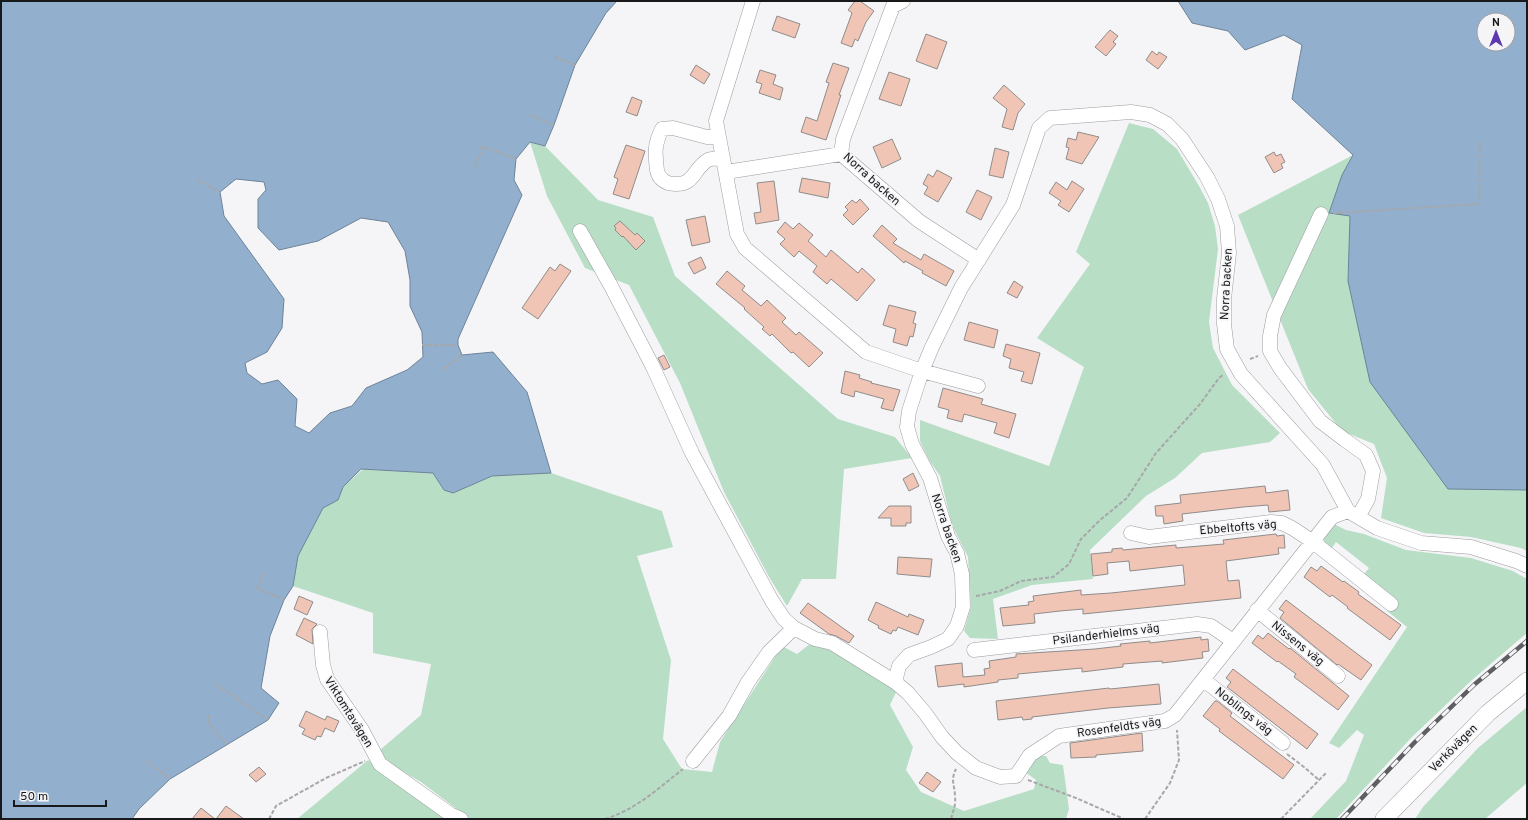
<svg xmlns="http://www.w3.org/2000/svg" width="1528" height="820" viewBox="0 0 1528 820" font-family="Overpass,sans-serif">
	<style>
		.green { fill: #b8dec6 }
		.water { fill: #92b0ce; stroke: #6d8398; fill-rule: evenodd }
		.building { fill: #f1c5b6; stroke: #8f8c8a }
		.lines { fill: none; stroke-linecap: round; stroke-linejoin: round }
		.minor-casing { stroke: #9c9ca0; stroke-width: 15 }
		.major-casing { stroke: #9c9ca0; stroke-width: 18 }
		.path { stroke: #a7a7a9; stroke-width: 2; stroke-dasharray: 4 2; stroke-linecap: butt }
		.minor { stroke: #fff; stroke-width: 14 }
		.major { stroke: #fff; stroke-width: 17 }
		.rail-casing { stroke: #5e5f60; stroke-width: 4.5 }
		.rail { stroke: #f5f5f8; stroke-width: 3; stroke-dasharray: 9; stroke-linecap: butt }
		.labels { text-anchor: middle; stroke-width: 3.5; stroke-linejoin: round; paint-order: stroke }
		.street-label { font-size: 12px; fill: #18191a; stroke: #f5f5f8 }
	</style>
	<rect width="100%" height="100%" fill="#f5f5f8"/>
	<path class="green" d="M1129,123l24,6 24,20 22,37 9,17 7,23 3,23 -9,73 4,26 19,37 48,48 -10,9 -68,11 -27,25 -29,18 -56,54 3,29 -61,6 -39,14 5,40 -28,-1 -6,-7 7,-24 -3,-50 -16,-32 -12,-49 -11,-16 -9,-19v-21l129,46 35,-99 -47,-29 53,-74 -14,-12z
		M530,142l15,4 53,54 55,17 22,59 163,143 57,18 17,21 -68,11 -8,110h-34l-15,27 -18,-29 -45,-85 -44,-109 -51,-98 -44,-17 -38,-72z
		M1353,155l-11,20 8,41 177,229v106l-6,-3 -50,-11 -47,-4 -43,-15 6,-40 -13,-34 -32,-13 -34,-42 -70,-174z
		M363,469l70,4 11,17 9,3 39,-17 59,-3 111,38 11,36 -36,9 34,104 -8,79 19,30 30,3 8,-30 62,-96 15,8 13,-10 24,7 63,39 -7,15 23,42 -7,23 15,22 43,19 70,-22 2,-9 -11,-8 12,-16h9l4,7 13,2 6,44 -3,10h-596l-49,-37 -47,-27 47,-40 10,-51 -58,-11v-40l-80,-27 5,-30 25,-48 15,-8 5,-13z
		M1334,524l12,6 18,4 42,16 65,8 42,13 14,8v54l-55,47 -61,58 -75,81h-26l36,-38 18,-46 -7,-5 -18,18 -10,-5 78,-116 -20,-16 9,-12 -32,-25 5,-6 -33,-26 -6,9 -6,-7v-6z
		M1527,707v76l-42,36h-70l8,-12 55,-59z
		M368,760l44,27 38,32h-153z"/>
	<path class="water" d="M1,1h616l-11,12 -31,52 -21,60 -9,21 -15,-4 -14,17 -2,21 8,15 -64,144v6l4,10 31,-3 34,40 24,81 -59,3 -39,17 -9,-3 -11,-17 -72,-4 -18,18 -5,13 -15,8 -25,48 -5,30 -9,14 -14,36 -9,52 18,15 -11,17 -98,59 -31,30 -7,10h-131zM236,179l28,3 2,8 -8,9v29l21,22 39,-9 43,-23 27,4 17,29 5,29v26l12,26 1,25 -16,13 -41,18 -14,18 -22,7 -21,20 -14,-7 2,-27 -19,-19 -16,4 -15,-11 -2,-10 22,-11 15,-24 2,-29 -60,-83 -4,-24z
		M1178,1h349v489l-79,-1 -78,-107 -22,-101 2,-65 -21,-3 13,-38 11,-20 -61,-56 10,-54 -18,-10 -39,15 -17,-19 -36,-8zM1484,20h24v24h-24z"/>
	<path class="building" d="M855,1h5l14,10 -8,11 -8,19 -3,-2 -3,8 -11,-4 11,-30 -4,-3z
		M777,16l23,8 -5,14 -23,-8z
		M1110,30l8,6 -5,6 3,2 -10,12 -11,-9z
		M926,34l21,8 -10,27 -21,-8z
		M1152,51l5,4 2,-3 8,5 -9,12 -12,-9z
		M833,63l16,5 -10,27h2l-15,45 -25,-8 5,-15 11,4 12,-38 -3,-1z
		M696,65l14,9 -6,10 -14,-9z
		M760,70l16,5 -3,9 10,4 -3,12 -21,-7 3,-9 -6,-2z
		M889,72l21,7 -9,27 -22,-7z
		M1004,85l21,19 -7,9 -5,17 -11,-3 5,-18 -14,-11z
		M632,97l10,4 -5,15 -11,-4z
		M1078,132l21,5 -17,27 -16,-5 3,-11 -3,-1 2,-9 8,2z
		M892,139l9,20 -19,9 -9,-21z
		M626,145l19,6 -16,48 -16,-5 5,-15 -4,-2z
		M995,148l14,4 -6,26 -14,-3z
		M1274,152l2,4 5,-2 4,8 -4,2 2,4 -9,5 -9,-16z
		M937,170l15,8 -14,24 -14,-8 4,-7 -5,-3 5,-10 5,3z
		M802,178l28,5 -2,15 -29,-6z
		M774,181l5,39 -23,4 -2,-11 7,-1 -4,-29z
		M1072,181l12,8 -15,23 -11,-7 3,-4 -12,-8 7,-11 11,8z
		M977,190l15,7 -11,23 -15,-8z
		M860,199l9,10 -16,16 -10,-10 5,-5 -3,-3 7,-7 4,3z
		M705,216l5,26 -18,4 -6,-26z
		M620,221l15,14 2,-2 8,8 -9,9 -13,-14 -1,1 -7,-7 1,-2 -2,-2z
		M785,222l8,7 6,-6 14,12 -5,6 18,16 5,-7 27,23 4,-5 13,12 -18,21 -26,-22 -4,5 -14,-12 4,-6 -18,-15 -5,6 -14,-13 5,-5 -8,-7z
		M882,225l15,14 -4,4 28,17 3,-6 30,17 -8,15 -24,-13 1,-2 -18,-10 -1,2 -31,-27z
		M701,257l5,11 -12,6 -6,-11z
		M560,264l11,7 -33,48 -16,-11 28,-41 5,4z
		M727,271l18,15 -3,4 19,16 6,-6 19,18 -4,4 14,13 3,-3 24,21 -14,14 -16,-15 -2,1 -19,-19 -2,2 -8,-7 2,-2 -20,-18 1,-1 -29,-24z
		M1014,281l9,6 -6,11 -10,-5z
		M889,305l27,7 -3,11 3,1 -3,13 -3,-1 -3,10 -14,-4 3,-13 -13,-4z
		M969,322l29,8 -4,18 -30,-8z
		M1006,344l34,9 -8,31 -11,-3 3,-9 -15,-4 2,-9 -8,-3z
		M664,355l6,12 -6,3 -6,-12z
		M845,371l15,4 -1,3 13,4 -1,1 29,7 -7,21 -12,-3 3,-9 -29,-8 -1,6 -13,-4z
		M943,388l40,11 -2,5 35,10 -7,24 -15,-5 3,-10 -33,-9 -2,8 -15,-4 2,-8 -11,-3z
		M913,473l6,13 -10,5 -6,-12z
		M1265,486l1,7 22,-3 2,20 -21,2 -1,-7 -25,2 -61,7 1,7 -19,3 -1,-8h-7l-1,-10 26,-3 -1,-8z
		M889,506h22v17h-5v3h-15v-8h-13z
		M1276,534l1,2 7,-1 1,13h-7l1,6 -53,7 2,20 11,-1 2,18 -158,16v-5l-23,2 -26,3 1,9 -32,3 -3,-18 29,-3 -1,-3 6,-1 -1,-5 48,-6v5l30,-2 74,-8 -2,-20 -53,6 -1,-10 -22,2 1,11 -15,2 -2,-22 21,-2v-3l10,-1 1,2 53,-5v3l48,-4 -1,-4z
		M898,557l34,2 -2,18 -33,-3z
		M1321,566l22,16 1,-1 15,11 -1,2 43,31 -11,15 -43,-32 1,-1 -16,-12 -2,2 -26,-20 7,-10 6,4z
		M299,596l14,6 -6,13 -13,-6z
		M1286,600l86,65 -11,15 -23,-16 -1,1 -57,-47 4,-6 -5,-3z
		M876,602l32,15 1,-3 15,6 -6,15 -20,-8 -2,4 -3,-1 -2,4 -13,-6 1,-2 -11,-6z
		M808,603l46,33 -5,7 -13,-7 -7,-2 -29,-21z
		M304,618l13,6 -5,5 1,15 -17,-9z
		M1268,633l21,16 1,-1 59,48 -11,14 -44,-33 2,-3 -18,-13 -1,1 -25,-19 6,-8 5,4z
		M1201,637v3l7,-1 1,12 -7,1 1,6 -41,5v-2l-39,3v3l-41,5v-4l-64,6v4l-20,2v2l-34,5v-3l-26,3 -3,-21 27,-3 1,14 22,-2 -1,-6 6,-1 -1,-7 27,-4v-3l79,-5 26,-3 -1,-2 30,-3v2z
		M1233,669l85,65 -11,15 -80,-62 4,-5 -5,-4z
		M1159,684l2,20 -53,4 -76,9v2l-9,1 -1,-3 -24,3 -2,-19 113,-13 1,1z
		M1215,701h2l15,12 -2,3 64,49 -11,14 -64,-48 1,-2 -17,-13z
		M306,711l19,9 2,-4 12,5 -5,11 -9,-4 -4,9 -4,-1 -2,4 -13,-6 3,-5 -6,-3z
		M1142,733l1,18 -47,4v2l-25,1 -1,-15z
		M259,767l7,7 -10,8 -7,-7z
		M927,772l14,10 -8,10 -14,-9z
		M226,806l18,13h-28z
		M201,808l14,11h-23z"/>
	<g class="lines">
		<g class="minor-casing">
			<path id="minor" d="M753,1l-37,120 21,113 8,14 121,104 56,19 56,15
				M903,1l-10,5 -50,133 -2,15 78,67 60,39
				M719,137h-12l-34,-9 -11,1c-8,16 -7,24 -5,41 1,7 6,11 11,13 27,6 24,-14 40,-23 4,-2 11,-1 15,-2
				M726,172l115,-18
				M1321,214l-47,101 -4,21v15l10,17 40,53 25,19 21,15 7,16 -5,28 -10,18
				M580,231l31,55 42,81 39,86 80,148 12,18 10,9 21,11 17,4 63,39 13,11 17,20 17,24 15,16 19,15 24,9 16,-1 14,-21 29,-19 106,-15 10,-6 157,-198 16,-6
				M1131,533l18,4 122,-15 11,1 10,5 20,13 79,63
				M1257,610l81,66
				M320,632l3,33 4,14 35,51 18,34 70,50 11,5
				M974,650l223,-26 14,2 22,15
				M1204,680l79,63
				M895,682l4,-16 10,-11 22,-8 17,-8 9,-13 6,-19 -1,-33 -5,-21 -9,-17 -18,-58 -18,-34 -5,-17 2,-16 13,-40 10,-24 29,-59 52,-83 26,-77 11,-10 81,-6 19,3 17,9 15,15 25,38 11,22 9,27 2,27 -5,46v25l3,25 14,25 82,91 25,46 29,17 44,15 50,4 45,14 11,5
				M693,761l36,-45 19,-34 21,-30 25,-24"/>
		</g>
		<g class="major-casing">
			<path id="major" d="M1384,819l104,-106 39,-32"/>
		</g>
		<path class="path" d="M555,57l20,8
			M530,115l24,10
			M475,167l8,-21 33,13
			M197,180l23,12
			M1333,213l146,-9 1,-62
			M422,345h36
			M1250,359l8,-3
			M444,369l18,-14
			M263,574l-5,15 26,11
			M976,596l24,-5 21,-10 32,-4 16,-13 12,-25 19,-19 27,-22 29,-45 44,-49 19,-26 5,-4
			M216,684l52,36
			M209,715v8l18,22
			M1287,754l17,13 15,13
			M146,760l24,19
			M1028,780l48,18 48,21
			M269,819l7,-13 50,-28 39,-17
			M605,819c30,-9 54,-31 78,-50
			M951,819c2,-8 5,-14 4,-22 0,-12 -5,-16 1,-28
			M1145,819l25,-36 9,-23 -2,-30
			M1281,819l45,-46"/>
		<use href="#minor" class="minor"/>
		<use href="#major" class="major"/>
		<g class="rail-casing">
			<path id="rail" d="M1342,819l73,-77 60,-58 52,-43"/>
		</g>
		<use href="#rail" class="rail"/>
	</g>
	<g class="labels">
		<g class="street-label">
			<text transform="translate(872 179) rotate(42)" y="4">Norra backen</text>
			<text transform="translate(1226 284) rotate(-87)" y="4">Norra backen</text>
			<text transform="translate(1238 527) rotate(-5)" y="4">Ebbeltofts väg</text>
			<text transform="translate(947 528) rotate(71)" y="4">Norra backen</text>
			<text transform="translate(1106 634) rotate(-7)" y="4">Psilanderhielms väg</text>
			<text transform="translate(1298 643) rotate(39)" y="4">Nissens väg</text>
			<text transform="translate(1244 711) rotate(38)" y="4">Noblings väg</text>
			<text transform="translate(349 712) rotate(58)" y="4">Viktomtavägen</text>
			<text transform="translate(1119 727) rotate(-8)" y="4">Rosenfeldts väg</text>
			<text transform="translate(1453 748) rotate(-45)" y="4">Verkövägen</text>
		</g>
	</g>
	<rect width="1528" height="820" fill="none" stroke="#18191a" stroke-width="4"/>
	<g transform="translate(1496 32)"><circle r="19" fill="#f5f5f8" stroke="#9d9d9f"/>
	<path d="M0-3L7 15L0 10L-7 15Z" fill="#5f37af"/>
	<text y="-6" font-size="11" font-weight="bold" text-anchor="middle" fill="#18191a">N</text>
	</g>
	<path d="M14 800v6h92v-6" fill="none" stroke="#18191a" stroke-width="2"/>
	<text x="20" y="800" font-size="12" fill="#18191a" stroke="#f5f5f8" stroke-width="3" paint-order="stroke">50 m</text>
</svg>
